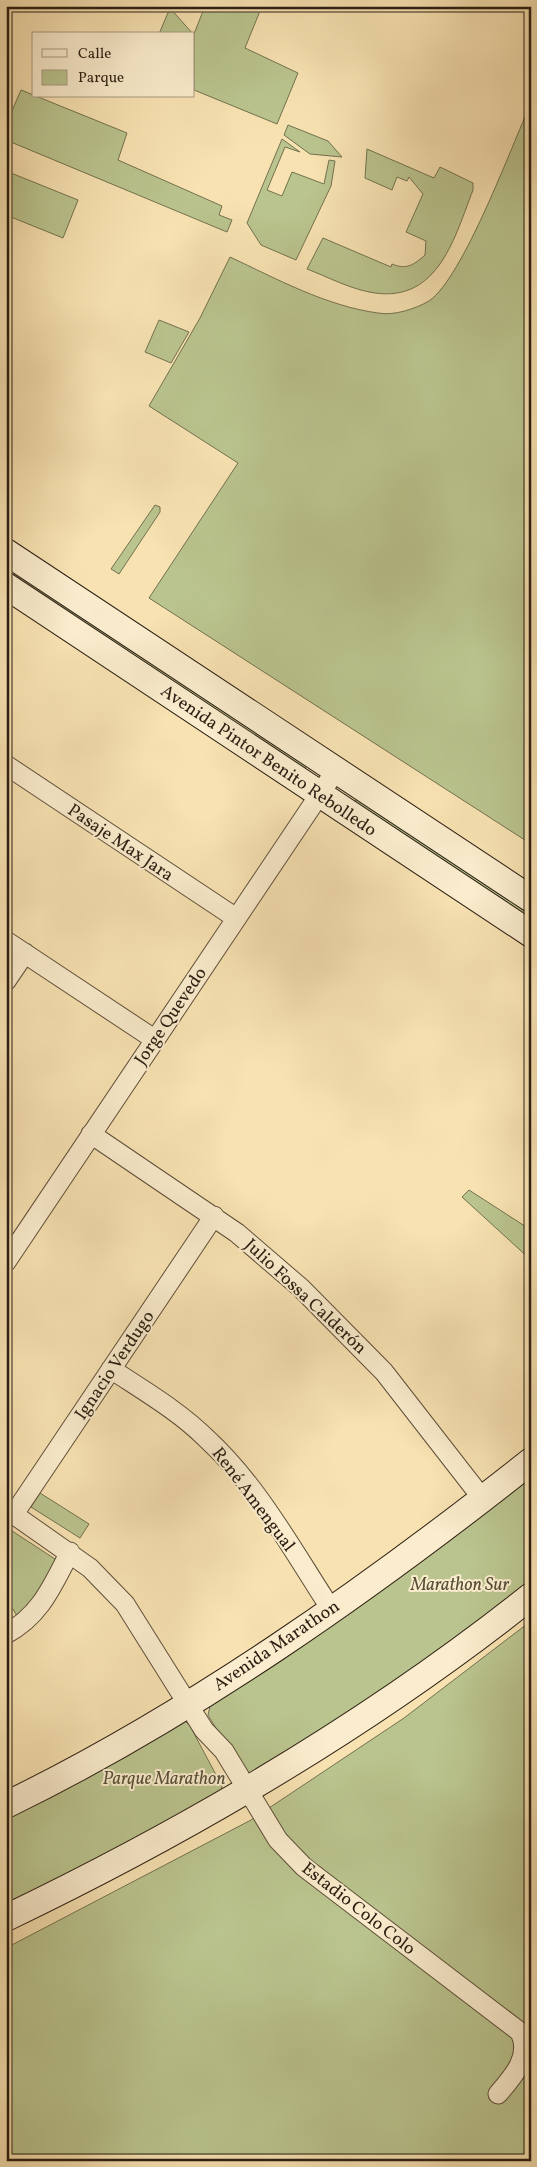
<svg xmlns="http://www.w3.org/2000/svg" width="537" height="2167" viewBox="0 0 537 2167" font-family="Vollkorn,serif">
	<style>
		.green { fill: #bac48e; stroke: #727150 }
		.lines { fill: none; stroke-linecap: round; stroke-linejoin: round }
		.street-casing { stroke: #5e4f3a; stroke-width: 21 }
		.secondary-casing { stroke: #2b1e12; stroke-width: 28 }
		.street { stroke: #faeccd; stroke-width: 19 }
		.secondary { stroke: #faeccd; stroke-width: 26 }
		.labels { text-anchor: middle; stroke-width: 4; stroke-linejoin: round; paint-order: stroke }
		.street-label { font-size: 18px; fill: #2b1e12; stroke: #faeccd }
		.park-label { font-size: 18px; font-style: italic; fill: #565037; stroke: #faeccd }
	</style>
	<rect width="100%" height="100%" fill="#f8e2b2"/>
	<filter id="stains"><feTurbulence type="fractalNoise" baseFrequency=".004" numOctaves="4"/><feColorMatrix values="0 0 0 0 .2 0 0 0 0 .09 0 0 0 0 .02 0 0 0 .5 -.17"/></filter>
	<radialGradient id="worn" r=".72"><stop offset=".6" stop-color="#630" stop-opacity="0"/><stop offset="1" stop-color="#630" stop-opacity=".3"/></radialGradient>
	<path class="green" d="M205,6h57l-17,42 53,25 -21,51 -83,-34v-56z
		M170,8l23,26h-34z
		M21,90l106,43 -9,27 104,46 -3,9 13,5 -5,12 -221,-92v-21l2,1z
		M531,103v741l-382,-246 89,-135 -89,-57 51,-88 30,-61c47,22 96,49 148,56 16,3 37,-4 51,-12 34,-23 83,-156 102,-198z
		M288,125l40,16 14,16 -32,-3 -26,-19z
		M282,139l18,13 -15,-5 -18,43 15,6 10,-24 32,12 5,-24 6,1 -4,25 -35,74 -35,-15 -14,-22z
		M367,149l67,29 6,-11 33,16v7c-18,46 -34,112 -98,103 -23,-3 -47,-16 -68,-24l16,-31 68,29 1,-3c14,6 22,1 33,-9l1,-14 -20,-9 17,-38 -14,-17 -2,4 -10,-4 -5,13 -27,-12z
		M6,171l72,29 -15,38 -57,-23z
		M159,320l30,12 -18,31 -26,-11z
		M155,505l5,2v5l-41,62 -8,-5z
		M6,566l301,199 -5,7 -296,-196z
		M359,795l172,114v16l-179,-119z
		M469,1190l62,40v30l-69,-63z
		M531,1472v113l-40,34 -235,157 -14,-5 -34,-56 3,-13z
		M40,1493l49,31 -9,14 -49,-31z
		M6,1527l49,32 -3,19 -33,41 -13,-21z
		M531,1621v540h-525v-213l245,-128 153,-102z
		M182,1718l8,8 32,60 -2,10 -214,111v-91z"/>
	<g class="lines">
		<g class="street-casing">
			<path id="street" d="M6,765l230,153
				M6,941l148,98
				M6,981l19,-28
				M91,1134l146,99 64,55 83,84 98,126
				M6,1262l330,-492
				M111,1369c33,22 68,42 96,70 51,47 86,112 124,170
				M6,1509l84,59 35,36 79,126 20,21 54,89 26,27 216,165c12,24 -7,45 -22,62
				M14,1514l200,-298
				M6,1634c35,-19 46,-48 64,-82"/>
		</g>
		<g class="secondary-casing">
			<path id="secondary" d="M6,552l525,347
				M6,586l525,348
				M6,1805c185,-90 363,-216 525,-344
				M6,1918c185,-89 364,-194 525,-322"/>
		</g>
		<use href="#street" class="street"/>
		<use href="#secondary" class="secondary"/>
	</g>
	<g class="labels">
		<g class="street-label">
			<text transform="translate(269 760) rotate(34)" y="6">Avenida Pintor Benito Rebolledo</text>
			<text transform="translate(121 842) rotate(34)" y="6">Pasaje Max Jara</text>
			<text transform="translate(170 1016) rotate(-56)" y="6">Jorge Quevedo</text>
			<text transform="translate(306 1296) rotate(43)" y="6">Julio Fossa Calderón</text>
			<text transform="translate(114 1365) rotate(-56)" y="6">Ignacio Verdugo</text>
			<text transform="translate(254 1499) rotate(53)" y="6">René Amengual</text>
			<text transform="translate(276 1645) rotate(-34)" y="6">Avenida Marathon</text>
			<text transform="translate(359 1908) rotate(38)" y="6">Estadio Colo Colo</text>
		</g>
		<g class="park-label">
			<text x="460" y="1590">Marathon Sur</text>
			<text x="164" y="1784">Parque Marathon</text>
		</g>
	</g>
	<rect width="537" height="2167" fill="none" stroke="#f8e2b2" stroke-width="25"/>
	<rect x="8" y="8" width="522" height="2152" fill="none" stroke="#2b1e12" stroke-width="2.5"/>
	<rect x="12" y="12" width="512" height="2142" fill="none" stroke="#2b1e12"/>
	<rect x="32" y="32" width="162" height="65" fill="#faeccd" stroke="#a79a82"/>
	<rect x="42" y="49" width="25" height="8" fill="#faeccd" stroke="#a79a82"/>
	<text x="78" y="58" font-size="15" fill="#2b1e12">Calle</text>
	<rect x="42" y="70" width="25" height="15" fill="#bac48e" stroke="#a79a82"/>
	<text x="78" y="82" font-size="15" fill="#2b1e12">Parque</text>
	<rect width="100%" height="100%" filter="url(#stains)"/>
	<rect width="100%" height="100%" fill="url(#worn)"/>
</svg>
